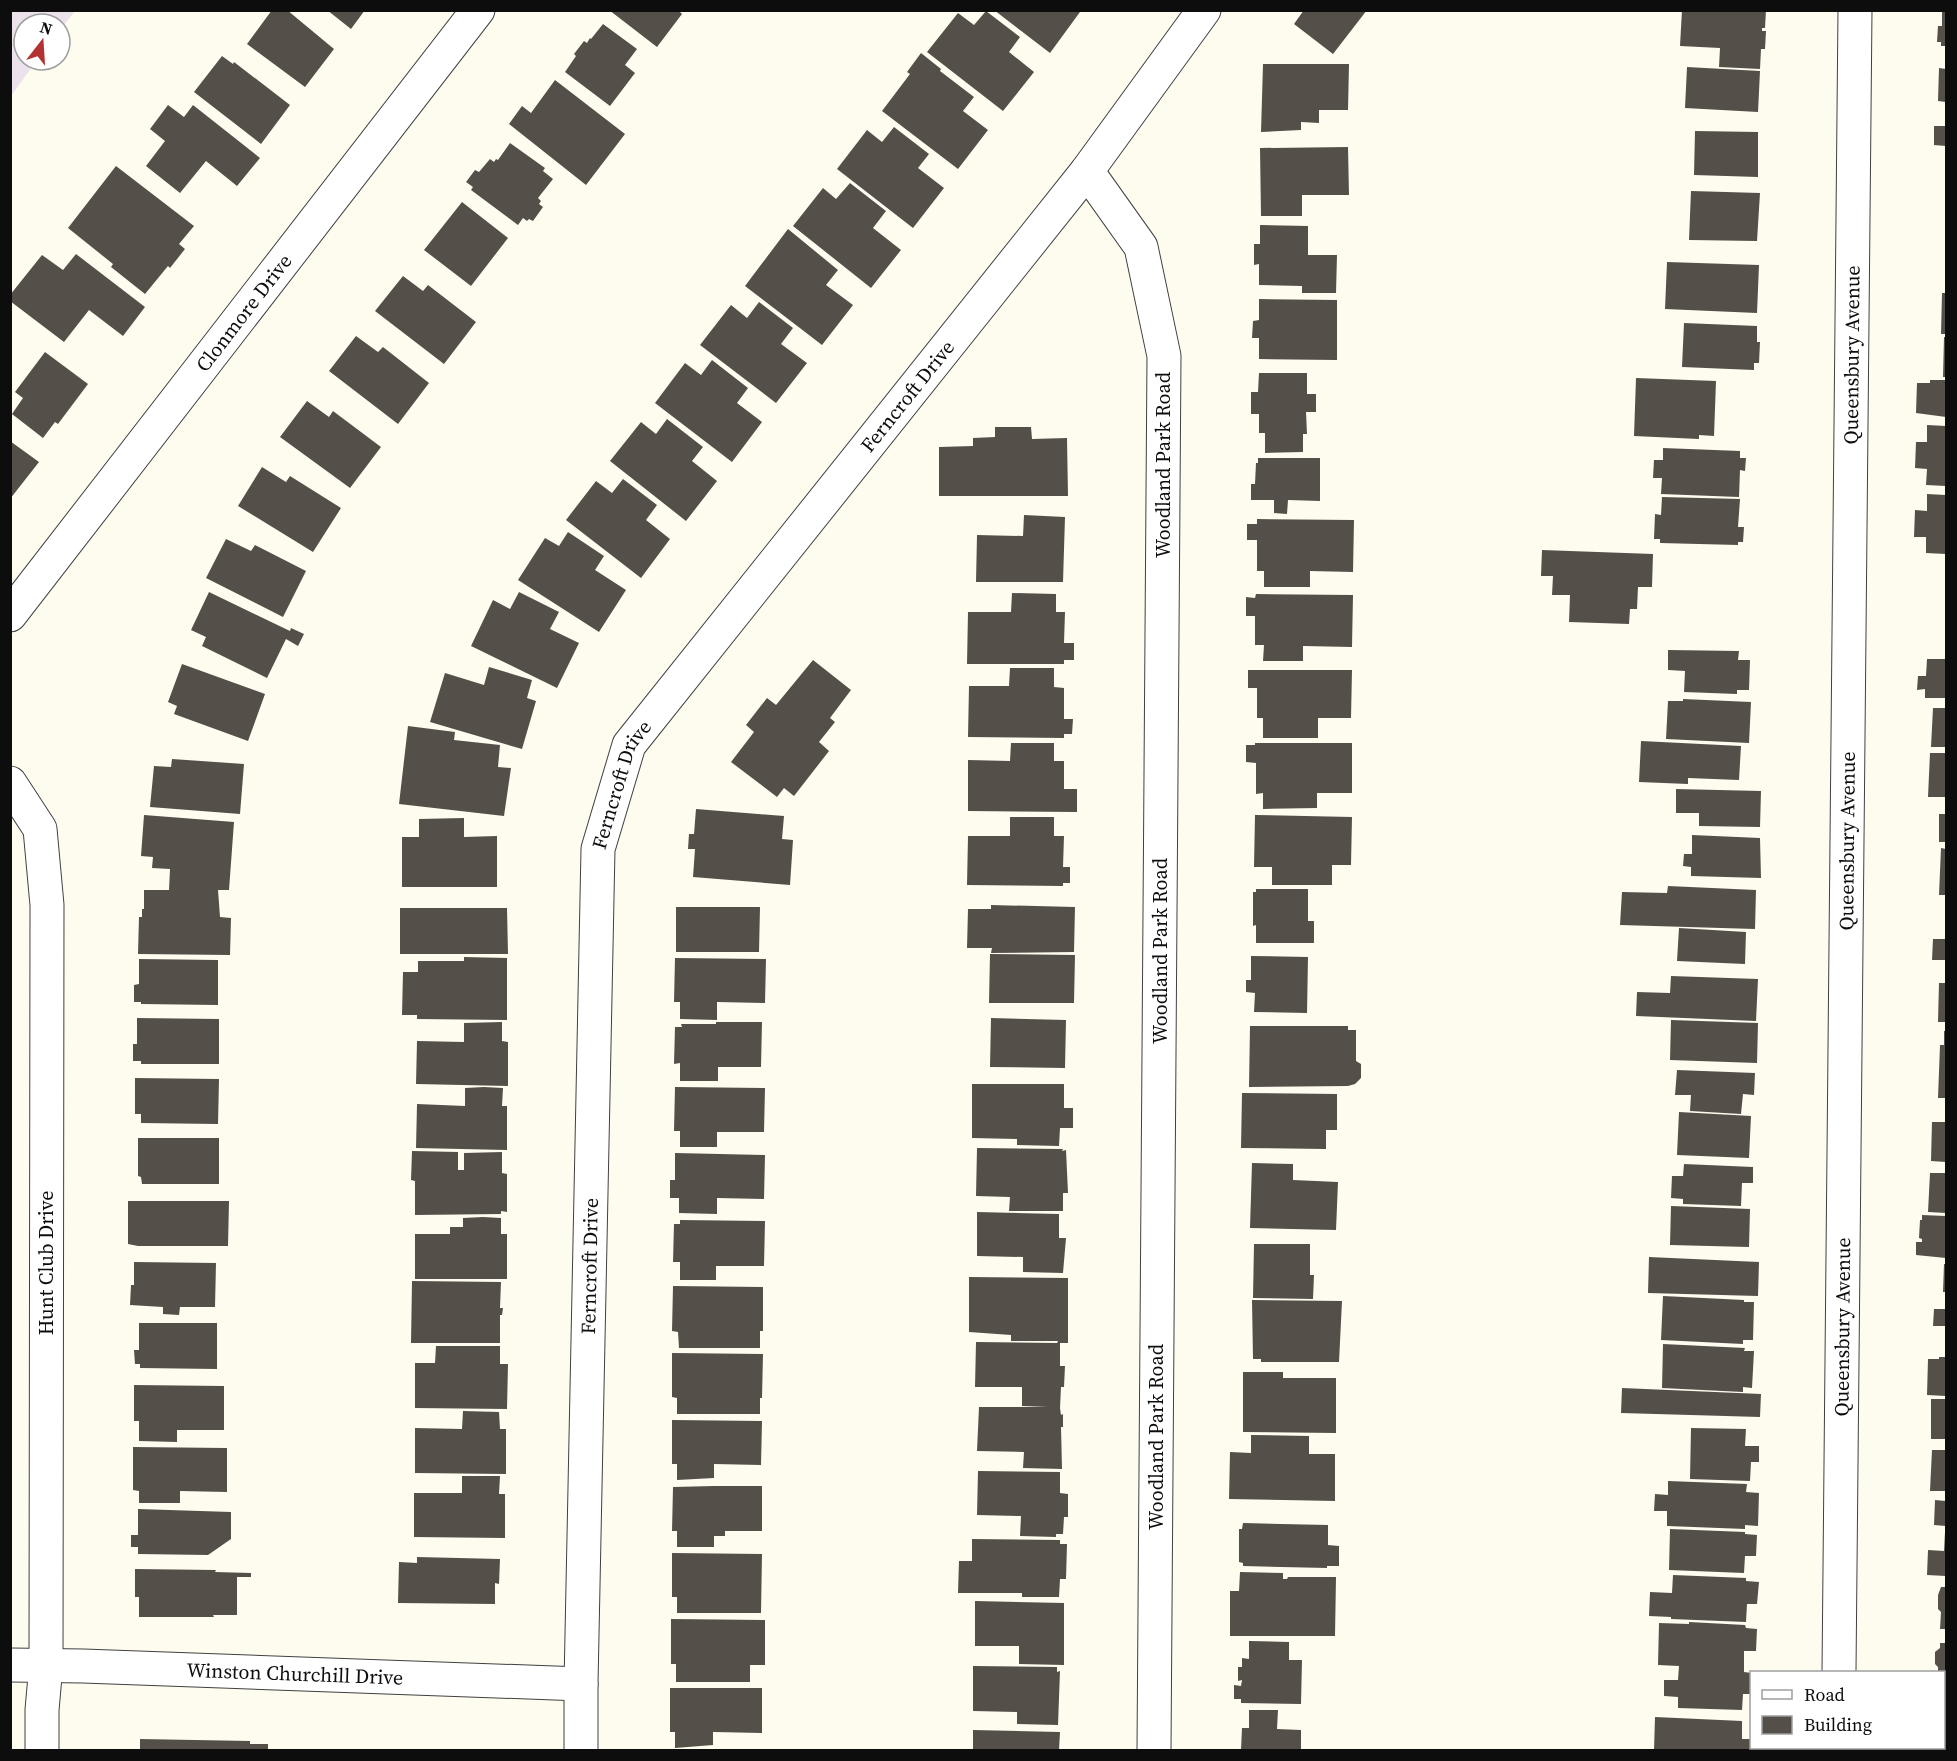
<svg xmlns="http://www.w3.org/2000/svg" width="1957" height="1761" viewBox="0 0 1957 1761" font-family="'Source Serif 4',serif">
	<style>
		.industrial { fill: #ebe2eb }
		.building { fill: #554f4a }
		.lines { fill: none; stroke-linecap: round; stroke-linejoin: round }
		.minor-casing { stroke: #404040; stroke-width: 35 }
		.minor { stroke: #fff; stroke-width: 33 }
		.labels { text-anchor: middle; stroke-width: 6; stroke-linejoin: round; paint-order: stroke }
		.street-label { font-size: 20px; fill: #0d0d0d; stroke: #fff }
	</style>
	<rect width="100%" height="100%" fill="#fefcef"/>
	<path class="industrial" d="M11,10l64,1 -15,19v-6h-36v36h13l-26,36z"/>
	<path class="building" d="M272,10h15l47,39 -29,38 -58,-43z
		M327,10h38l-14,19z
		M609,10h73l-2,2 2,2 -25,33z
		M994,10h83l3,2 -30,41z
		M1304,10h63l-34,44 -39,-30z
		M1682,10h84l-1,18h-3v3h4l-1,18h-4l-1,20 -41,-2 1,-19 -40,-2z
		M986,11l34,26 -11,15 25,20 -31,39 -76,-59 31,-39 16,12z
		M1942,12h4v34h-5v-4h-4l1,-16h4z
		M603,24l34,25 -12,16 10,8 -25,33 -45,-34 11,-16 -2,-2 10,-13 3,2 3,-5 1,1z
		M921,53l20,16 -1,2 34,26 -11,14 25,19 -30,39 -76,-58 28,-37 -3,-2z
		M222,56l11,8 1,-2 56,43 -29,39 -67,-52z
		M1263,64h86l-1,46h-29v13l-18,-1v8l-40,2z
		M1687,67l73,4 -2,41 -73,-4z
		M1939,68l7,1v33l-8,-1z
		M555,80l70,54 -39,51 -77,-61 13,-18 9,7z
		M168,105l16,12 9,-12 67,53 -23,28 -31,-25 -26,32 -34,-27 19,-25 -15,-12z
		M1934,126h12v20l-12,-1z
		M894,127l35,27 -11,14 26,20 -31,40 -76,-59 30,-39 15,12z
		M1695,131l63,1v45l-64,-2z
		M510,143l35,25 -2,3 10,8 -15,19 3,3 -2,3 4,3 -10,14 -4,-2 -2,2 -4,-3 -5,7 -47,-35 2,-3 -7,-5 9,-12 4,2 11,-13 4,3 2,-3 2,1z
		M1348,147l1,48h-47v21h-41l-1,-68z
		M116,166l78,60 -15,18 6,5 -15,19 -2,-2 -23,28 -34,-27 2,-3 -45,-36z
		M850,183l36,28 -13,17 28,22 -30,38 -78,-62 30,-38 13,11z
		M1691,191l69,2 -3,48 -68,-1z
		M462,202l46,36 -37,48 -47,-36z
		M1260,225l48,1v29h29l-1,38h-34v-7l-43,-1v-21l-5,1v-21h6z
		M788,229l50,41 -12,15 27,20 -31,40 -77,-59z
		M76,254l69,53 -22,29 -34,-26 -25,32 -54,-41v-6l32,-40 21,15z
		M1667,262l92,3 -2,48 -92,-4z
		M403,276l20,15 5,-6 48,37 -32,42 -69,-53z
		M1942,293h4v41h-5z
		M1259,299l78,1v60l-78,-1v-21h-7l1,-17 6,-1z
		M759,302l34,26 -12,16 26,19 -31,40 -76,-58 31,-40 16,13z
		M1684,323l73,3v16h3l-1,21h-5v7l-72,-3z
		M356,336l22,16 5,-5 46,36 -31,41 -69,-53z
		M1944,337h2v40h-3z
		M45,352l43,32 -30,40 -3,-2 -12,16 -31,-24 11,-16 -8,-6z
		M712,360l36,28 -11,15 25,19 -30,40 -77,-59 30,-40 16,12z
		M1259,373h48v21h9v18h-10l1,22h-4v18l-38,1v-20h-6v-19h-8v-22h7z
		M1636,378l80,3 -2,55 -15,-1v4l-65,-3z
		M1930,380h16v37l-30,-4 1,-30h13z
		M307,401l22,16 4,-6 48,36 -31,41 -70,-51z
		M667,419l36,28 -11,14 25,20 -31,40 -76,-60 31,-39 15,12z
		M1927,425l19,1v60l-20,-1 1,-16 -12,-1 1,-26h11z
		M995,427h36l1,12 35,-1 1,58h-129v-49l34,-1v-8l22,-1z
		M10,441l29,21 -29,37z
		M1663,448l77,3v7h6l-1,13 -5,-1 -1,27 -78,-3 1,-16h-9l1,-18h9z
		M1258,458h62v43l-32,-1 -1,14 -13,-1v-13h-23v-16h4l1,-21h2z
		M262,467l24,15 4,-6 51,32 -28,44 -75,-46z
		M623,479l34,26 -11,15 24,19 -29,39 -75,-58 30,-39 16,12z
		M1927,494l19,1v59l-20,-1v-16h-12l1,-27 12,1z
		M1662,497l78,2 -2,28h6l-1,15h-5v3l-78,-2v-4h-6l1,-25 6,1z
		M1024,515l41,2 -2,65h-87l1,-47 46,1z
		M1257,519l97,1 -1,52 -43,-1v16h-46v-16h-7v-31h-10v-16h10z
		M568,532l36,24 -9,14 31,20 -27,42 -81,-52 27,-42 14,8z
		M226,539l25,12 4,-6 51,26 -23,46 -77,-39z
		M1542,550l111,4 -1,33h-14l-1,22h-7l-1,15 -60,-2 1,-27h-18l1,-19h-12z
		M209,592l81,39 1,-3 13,6 -6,12 -12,-7 -19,39 -65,-32 4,-9 -15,-7z
		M519,592l40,20 -9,17 29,14 -22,45 -86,-42 22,-46 17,9z
		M1012,593l44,1v18h9l-1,31h10v17h-10v4h-97l1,-52h43z
		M1256,594l97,1 -1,52 -49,-1v15h-40l1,-16h-9v-29h-9v-19l9,1z
		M1668,650l71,1 -1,9h12l-1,30h-12v4l-53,-2 1,-21 -17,-1z
		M1927,659h19v39h-21v-9l-8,1 1,-14h8z
		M813,660l38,30 -21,28 5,4 -16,20 10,9 -35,45 -10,-8 -7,9 -46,-35 23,-30 -8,-7 21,-27 9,7z
		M182,664l83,30 -17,47 -74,-27 3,-8 -9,-4z
		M489,667l43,13 -5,18 9,3 -14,48 -92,-27 15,-49 39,12z
		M1010,668h44v19l10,1v31h9l-1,15h-8v4l-96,-1 1,-51h40z
		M1248,670h104l-1,48h-33v20h-55v-20h-6v-30h-9z
		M1683,699l68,3 -2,41 -83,-4 2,-38h15z
		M1933,708h13v39h-15z
		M408,726l47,6 -1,8 46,5 -2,22 13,1 -7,48 -105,-12z
		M1641,741l100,5 -2,34 -51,-2v6l-49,-2z
		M1011,743h43v18h10v28h13v23l-109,-1v-51l42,1z
		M1255,743h97v50h-35v15l-54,1v-16l-7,1v-31l-10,-1v-17h9z
		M1930,753h16v44h-18z
		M172,759l72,5 -4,50 -90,-7 4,-41 17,1z
		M1676,789l85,2 -1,36 -61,-1v-13h-23z
		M696,809l88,7 -2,23 11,1 -3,45 -97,-8 2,-28h-7l1,-15h5z
		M1939,814h7v28h-7z
		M144,815l90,7 -5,68h-11l2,27 11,1 -1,37 -92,-1 1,-37h3v-8h2v-19h25l1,-21 -18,-1 1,-11 -12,-1z
		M1255,815l97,2 -1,48h-19v20h-60v-18h-18z
		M1010,817h44v19h10l-1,31h7v16h-7v3l-96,-1 1,-49h42z
		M464,818v19l33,-1v51h-95v-50h17v-18z
		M1692,835l68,3 1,40 -70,-2v-9l-8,-1 1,-12h8z
		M1941,848l5,1v46h-7z
		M1668,886l88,4 -1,39 -135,-4 2,-33 45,1z
		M1256,889h52v32h6v22h-58v-18l-3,1v-34h3z
		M991,905l84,2 -1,45 -83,1 1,-5h-25l1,-39h23z
		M676,907h84l-1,45h-83z
		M400,908h107l1,46h-108z
		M1679,928l67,4 -1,32 -68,-3z
		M1933,939h13v21h-14z
		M990,954l85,1 -1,48h-85z
		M1251,956l57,1 -1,56 -53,-1 1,-19 -9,-1v-12h5z
		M464,957l43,1v62l-90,-1v-4h-15l1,-43h15v-11h46z
		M675,958l91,1 -1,44 -48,-1v18l-37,-1v-17h-6z
		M139,959l79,1v45l-77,-1v-2h-7v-17l5,-1z
		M1671,976l87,3 -2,42 -120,-5 1,-24 33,1z
		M1939,983h7v39h-8z
		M137,1018l82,1v45h-78v-3h-8v-17h4z
		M991,1018l75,2 -1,48 -75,-1z
		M1671,1020l87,3 -1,40 -87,-3z
		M502,1022v19l6,1v44l-92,-2 1,-43 47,1v-19z
		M716,1022h46l-1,45h-43v14h-38v-18l-6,1 1,-37h7l-1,-3h35z
		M1250,1026h98v4h8v31l5,3v14l-6,6 -7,2 -99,1z
		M1944,1031h2v67h-8l2,-53h4z
		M1677,1070l78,3 -1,22 -11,-1 -2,20 -51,-3 1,-16h-16z
		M135,1078l84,1 -1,45 -77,-1v-9h-6z
		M972,1084h92v24h9v20h-13l-1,18 -42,-1v-6l-45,-1z
		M484,1087l19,1 -1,18h5v44l-91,-2 1,-44 48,2v-18z
		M675,1087l90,1 -1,44h-47v15h-37v-16h-6z
		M1242,1093l95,1v36h-11v19l-85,-1z
		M1679,1112l72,4 -2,42 -72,-3z
		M1932,1122h14v40l-15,-1z
		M138,1138h81v46h-77l-1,-7 -3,-1z
		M977,1148l86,1 -1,2 4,-1 2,43h-5v18h-54l1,-14 -34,-1z
		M412,1151l46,1v18h6v-17l38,-1v21l5,1v38l-6,-1v3l-86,1v-34l-4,-1z
		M675,1153l90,2 -1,44 -47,-1v16l-38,-1v-15h-9v-18h5z
		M1252,1163l41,1v16l45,2 -2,48 -86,-2z
		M1684,1164l69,3v16h-11l-1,23 -58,-2v-5l-12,-1 1,-22h11z
		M1930,1173h16v40l-18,-1z
		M128,1201h101l-1,45h-90l-10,-2z
		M1671,1206l79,3 -1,38 -79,-2z
		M977,1212l82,2v24h7l-3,35 -40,-1v-15l-46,-1z
		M1922,1215l24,1v42l-30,-3v-13h6v-3l-3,-1 1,-18h2z
		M483,1217l18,1v16h6v45h-92v-45h35v-7h13v-9z
		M680,1220l85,1 -1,45h-48v14h-36v-18h-7l1,-38h6z
		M1254,1244h56v31h4l-1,24 -60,-1z
		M1649,1257l110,5 -1,34 -110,-3z
		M134,1262l82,1 -1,44h-35l-1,8 -16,-1v-7l-33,-2 1,-20h3z
		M1944,1264h2v28h-3z
		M969,1277l99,1v65h-8v23h5l-1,21h-3l-1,21 1,7 2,-1v13h-2l1,42 -39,-1 1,-16 -47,-1 2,-44h69l-26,-1v-19h-47l1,-45 81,1 1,-2h-47v-6l-42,-3z
		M412,1281l89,1 -1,26h3l-1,7h-2v28h-89z
		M673,1286l90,1v44h-3v17h-81l-1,-16 -6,-1z
		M1663,1296l81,4v2h10l-1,38h-10v4l-82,-4z
		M1252,1300l90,1 -3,61h-78v-3h-8z
		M1934,1309h12v17h-13z
		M139,1323h78v46l-77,-1v-4h-5l-1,-14h5z
		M1663,1344l82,4 -1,3h10l-2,37 -9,-1v5l-81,-4z
		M436,1346h64v18h8l-1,45 -92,-1v-45h20z
		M672,1353l91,1 -1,44h-2v16h-83v-16l-5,-1z
		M1939,1357h7v39l-19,-1 1,-36h11z
		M1243,1372h40v6h53v55l-93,-1z
		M134,1385l90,1v44h-47v12l-38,-1v-20h-5z
		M1622,1388l139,6 -1,23 -139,-4z
		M1931,1399h15v40h-15z
		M463,1411l36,1 1,17h6v45l-91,-1v-45l47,1z
		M672,1420l90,1 -1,44 -47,-1v14l-37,2v-16h-5z
		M1691,1428l55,1 -1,17h14v16h-8l-1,19 -60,-2z
		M1251,1435l58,1v18h26v47l-106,-2 1,-47 21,1z
		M133,1447l94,1v44l-47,-1v12h-41v-12l-6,-1z
		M1932,1450h14v41h-16z
		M978,1471l82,1v21l8,1v23h-4l-1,17h-7v3l-36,-1 1,-20 -44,-1z
		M462,1476h38l-1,18h6v44l-91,-1v-44h48z
		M1668,1481l79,3 -1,8 13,1 -1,33 -13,-1v4l-78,-3v-15h-13l1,-17 13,1z
		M714,1486h48v45h-37v5h-11v11h-37v-16h-5l1,-44z
		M1935,1500l11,1v25l-12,-1z
		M138,1509l93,3v27l-23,16 -70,-1v-7h-7v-12h7z
		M1243,1523l85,2v20l11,1v20h-12v2l-84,-2v-3l-4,-1v-33h3z
		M1670,1529l75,3v2l12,1 -1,21h-11l-1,17 -75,-3z
		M1945,1532h1v44l-19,-1 1,-25 16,1z
		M972,1539l88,1v4h7l-1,35h-6l-1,18h-37v-4h-64l1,-32h13z
		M672,1553l90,1 -1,59h-84v-16h-5z
		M417,1557l83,2 -1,25 -4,-1v21l-97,-1 1,-41 18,1z
		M135,1569l81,1 -1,2 36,1v4h-14v38h-24l1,2h-75v-20h-4z
		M1240,1572l43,1v6h4l1,-2h48l-1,59h-105v-45h9z
		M1673,1575l73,3v3l13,1 -2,22h-10l-1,18 -75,-3v-2l-22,-1 1,-24 22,1z
		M1941,1587h5v42h-6l1,-17 -3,-3v-14z
		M975,1601l89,2v62l-45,-1v-18h-44z
		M671,1619l94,1v45h-15v17h-74v-18h-5z
		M1689,1622l56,3 1,3 11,1 -1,22h-12v21l8,1v21h-9l-1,16 -64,-2v-11l-14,-1v-16h14l1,-14 -21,-1 1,-42 30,1z
		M1249,1641l40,1v18h13l-1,44 -60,-1v-4h-7v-14l7,1 1,-6 -4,1v-14h4v-9l7,1z
		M1940,1643h6v30l-8,-1v-5l-3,-3v-12l5,-4z
		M973,1666l84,1v5l3,-1 -2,54 -41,-1v-12l-44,-1z
		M1944,1677h2v43h-2z
		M670,1688h92v45l-49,-1v13l-38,3v-16h-5z
		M1249,1710h29l-1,19 24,1v20h-60l1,-22h7z
		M1655,1717l87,4v18h9v11h-97z
		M1944,1724h2v26h-12v-2h10z
		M973,1730l87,2 -1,18h-86z
		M140,1739l110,2v3h18v6h-128z"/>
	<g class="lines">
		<g class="minor-casing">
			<g id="minor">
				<path d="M1087,171l54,76 23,109 -10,1394"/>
				<path id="s1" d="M10,615l468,-605"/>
				<path d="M10,783l30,46 7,76 -1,760 -4,45v40"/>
				<path id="s2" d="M10,1665l73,1 498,18"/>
				<path id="s3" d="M1839,1672l16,-1662"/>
				<path id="s4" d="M581,1750v-66l17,-835 31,-104 458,-574 117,-161"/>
				<path d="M1838,1750v-2"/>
			</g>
		</g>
		<use href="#minor" class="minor"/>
	</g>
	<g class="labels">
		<g class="street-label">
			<text dy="7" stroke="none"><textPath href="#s1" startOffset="382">Clonmore Drive</textPath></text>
			<text dy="7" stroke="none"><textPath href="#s3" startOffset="1317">Queensbury Avenue</textPath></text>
			<text dy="7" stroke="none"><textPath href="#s4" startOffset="1456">Ferncroft Drive</textPath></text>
			<text transform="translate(1163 465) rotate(-90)" y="7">Woodland Park Road</text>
			<text dy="7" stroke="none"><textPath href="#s4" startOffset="970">Ferncroft Drive</textPath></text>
			<text dy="7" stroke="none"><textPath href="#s3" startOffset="831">Queensbury Avenue</textPath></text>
			<text transform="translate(1160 951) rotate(-90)" y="7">Woodland Park Road</text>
			<text transform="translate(46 1263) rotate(-90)" y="7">Hunt Club Drive</text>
			<text dy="7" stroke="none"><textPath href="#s4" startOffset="484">Ferncroft Drive</textPath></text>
			<text dy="7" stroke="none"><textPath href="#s3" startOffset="345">Queensbury Avenue</textPath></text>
			<text transform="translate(1156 1437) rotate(-90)" y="7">Woodland Park Road</text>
			<text dy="7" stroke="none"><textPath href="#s2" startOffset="285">Winston Churchill Drive</textPath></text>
		</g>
	</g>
	<rect width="1957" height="1761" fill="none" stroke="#0d0d0d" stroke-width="24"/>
	<rect x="1750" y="1671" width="195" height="78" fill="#ffffff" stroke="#9e9e9e" stroke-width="1.5"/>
	<rect x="1762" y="1690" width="30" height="9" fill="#ffffff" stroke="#9e9e9e" stroke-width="1.5"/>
	<text x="1804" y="1701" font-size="18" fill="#0d0d0d">Road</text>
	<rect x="1762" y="1716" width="30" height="18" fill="#554f4a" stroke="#9e9e9e" stroke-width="1.5"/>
	<text x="1804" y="1731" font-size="18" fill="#0d0d0d">Building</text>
	<g transform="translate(42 42) rotate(17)"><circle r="28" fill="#ffffff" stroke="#9e9e9e" stroke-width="1.5"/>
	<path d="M0-4.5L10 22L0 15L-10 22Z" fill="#b13331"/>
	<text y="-9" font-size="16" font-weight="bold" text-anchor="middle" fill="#0d0d0d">N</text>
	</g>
</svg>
